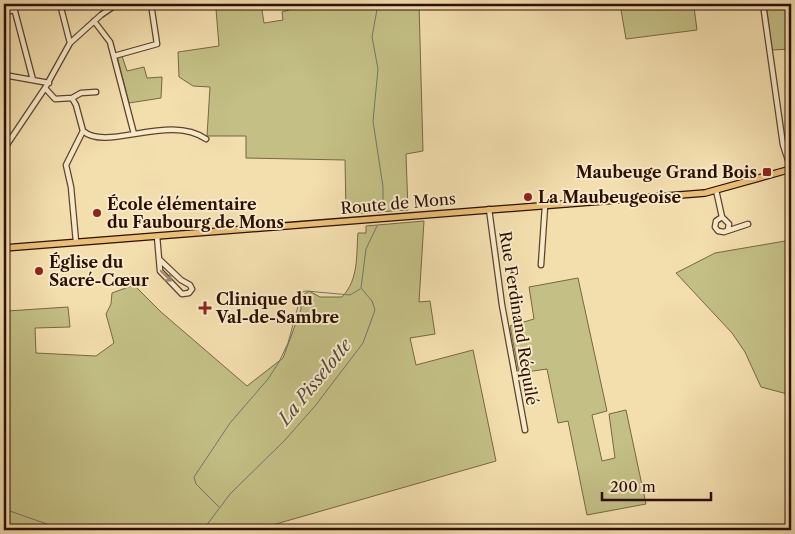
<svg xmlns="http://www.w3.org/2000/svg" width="795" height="534" viewBox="0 0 795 534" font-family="'Libre Caslon Text',serif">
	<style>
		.green { fill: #c3bf85; stroke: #786742 }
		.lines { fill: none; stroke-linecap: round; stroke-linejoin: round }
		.stream { stroke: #6f7769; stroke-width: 1 }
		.minor-casing { stroke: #5e432c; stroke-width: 7 }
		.major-casing { stroke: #2c0f00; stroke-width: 8 }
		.minor { stroke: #f7eaca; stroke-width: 4.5 }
		.major { stroke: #eabf77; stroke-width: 5.5 }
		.oneway { stroke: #9c876f }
		.poi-dot { fill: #8f2418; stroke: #f7eaca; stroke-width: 2 }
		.labels { text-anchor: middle; stroke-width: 4; stroke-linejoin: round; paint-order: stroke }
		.poi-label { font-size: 16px; font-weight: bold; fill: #2c0f00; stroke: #f7eaca; text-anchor: start }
		.street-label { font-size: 16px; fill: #2c0f00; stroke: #f7eaca }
		.water-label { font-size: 18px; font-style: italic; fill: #534c3d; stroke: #f7eaca }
	</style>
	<rect width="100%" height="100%" fill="#f3deae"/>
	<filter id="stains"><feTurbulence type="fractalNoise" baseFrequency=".004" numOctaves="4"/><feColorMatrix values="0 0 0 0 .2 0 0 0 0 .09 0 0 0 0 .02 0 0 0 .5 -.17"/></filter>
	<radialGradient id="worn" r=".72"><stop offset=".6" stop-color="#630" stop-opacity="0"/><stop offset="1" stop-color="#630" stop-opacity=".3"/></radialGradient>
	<path class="green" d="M253,4h8l3,19 19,-3 -1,-8 7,-2 -1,-6h131l4,147 -17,3 2,56 -62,4 -1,-54 -99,-2v-22h-39l3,-49 -17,-1 -14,-9 -1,-25 41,-6 -3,-37z
		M620,4h106l-32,3 3,23 -71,9z
		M766,4h25v45l-19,1z
		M122,56l5,15 17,-4 3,11 15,-1 -1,21 -32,5 -11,-43v-3z
		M424,221l-5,81 11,-1 5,33 -25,4 6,27 57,-15 23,111 -241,69h-251v-172l5,-13 -2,-34 61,-4 2,20 -35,1 1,25 60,3 18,-13 -8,-29 5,-10 1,-11 22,-8 27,27 86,74 36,-28 18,-49 -1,-12 9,-6 11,6h22c17,-18 14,-41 16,-64h8v-7z
		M791,240v155l-30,-8 -16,-35 -13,-19 -56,-60 39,-20z
		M578,278l29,133 -15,4 10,46 13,-3 -6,-44 17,-4 20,94 -59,11 -19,-94 -10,2 -11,-54 -28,4 -9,-47 24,-7 -5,-32z"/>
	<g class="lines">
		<path class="stream" d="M378,4l-6,33 6,32 -5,52 10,66v19l-2,6
			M219,507l-23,-23 -2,-7 36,-54 38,-44 11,-17 9,-19 14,-51 4,-1 44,4 10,-6
			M4,509l60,21
			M203,530l27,-36 55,-54 30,-34 48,-63 12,-33 -3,-9 -11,-13 5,-39 11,-23"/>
		<g class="minor-casing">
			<path id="minor" d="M13,4l20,76
				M60,4l10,39
				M763,4l20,141 8,24
				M4,12l11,-2
				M94,21l16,21 24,92
				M114,56l43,-12 -6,-40
				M4,75l45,8
				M45,88l10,11 17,-1 4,7 7,26c24,21 86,-18 123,8
				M72,98l9,-5 15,-1
				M4,149l41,-61 25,-45 31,-28 16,-11
				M716,190l6,27
				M489,209l13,96 23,125
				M728,229l1,-5 -7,-7 -6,4 -1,6 3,4 6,1 24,-8
				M157,236l3,35 22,23 7,-1 3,-4 -2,-4 -9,-5 -21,-20
				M76,242l-5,-55 -5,-22 17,-34
				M541,265l4,-59"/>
		</g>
		<g class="major-casing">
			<path id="major" d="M4,248l701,-55 86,-24"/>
		</g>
		<use href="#minor" class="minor"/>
		<use href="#major" class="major"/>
	</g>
	<defs><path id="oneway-shaft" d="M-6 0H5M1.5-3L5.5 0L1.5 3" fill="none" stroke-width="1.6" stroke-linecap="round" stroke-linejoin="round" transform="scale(1.25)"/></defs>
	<use class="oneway" href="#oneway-shaft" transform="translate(166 276) rotate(45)"/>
	<g class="poi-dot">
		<rect x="762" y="167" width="10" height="10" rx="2.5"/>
		<circle cx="528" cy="197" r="5"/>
		<circle cx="97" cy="213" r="5"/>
		<circle cx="39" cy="271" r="5"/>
		<path d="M202.5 300.5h5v5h5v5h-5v5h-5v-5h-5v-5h5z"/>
	</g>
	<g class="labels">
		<g class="poi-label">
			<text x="757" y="178" text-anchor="end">Maubeuge Grand Bois</text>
			<text x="538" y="203">La Maubeugeoise</text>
			<text x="107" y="210">École élémentaire<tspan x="107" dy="18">du Faubourg de Mons</tspan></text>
			<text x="49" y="268">Église du<tspan x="49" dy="18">Sacré-Cœur</tspan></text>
			<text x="216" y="305">Clinique du<tspan x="216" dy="18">Val-de-Sambre</tspan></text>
		</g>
		<g class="street-label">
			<text transform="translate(398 203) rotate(-5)" y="6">Route de Mons</text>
			<text transform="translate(519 318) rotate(81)" y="6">Rue Ferdinand Réquilé</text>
		</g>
		<g class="water-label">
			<text transform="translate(315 382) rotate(-51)" y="6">La Pisselotte</text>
		</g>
	</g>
	<rect width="795" height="534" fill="none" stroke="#f3deae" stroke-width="20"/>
	<rect x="5" y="5" width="785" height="524" fill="none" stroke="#2c0f00" stroke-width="2.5"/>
	<rect x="10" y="10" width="775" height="514" fill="none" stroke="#2c0f00"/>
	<path d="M602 492v8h109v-8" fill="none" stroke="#2c0f00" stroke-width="2.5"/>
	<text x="610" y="492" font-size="15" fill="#2c0f00" stroke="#f7eaca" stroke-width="4" paint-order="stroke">200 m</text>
	<rect width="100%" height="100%" filter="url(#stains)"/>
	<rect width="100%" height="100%" fill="url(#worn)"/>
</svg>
